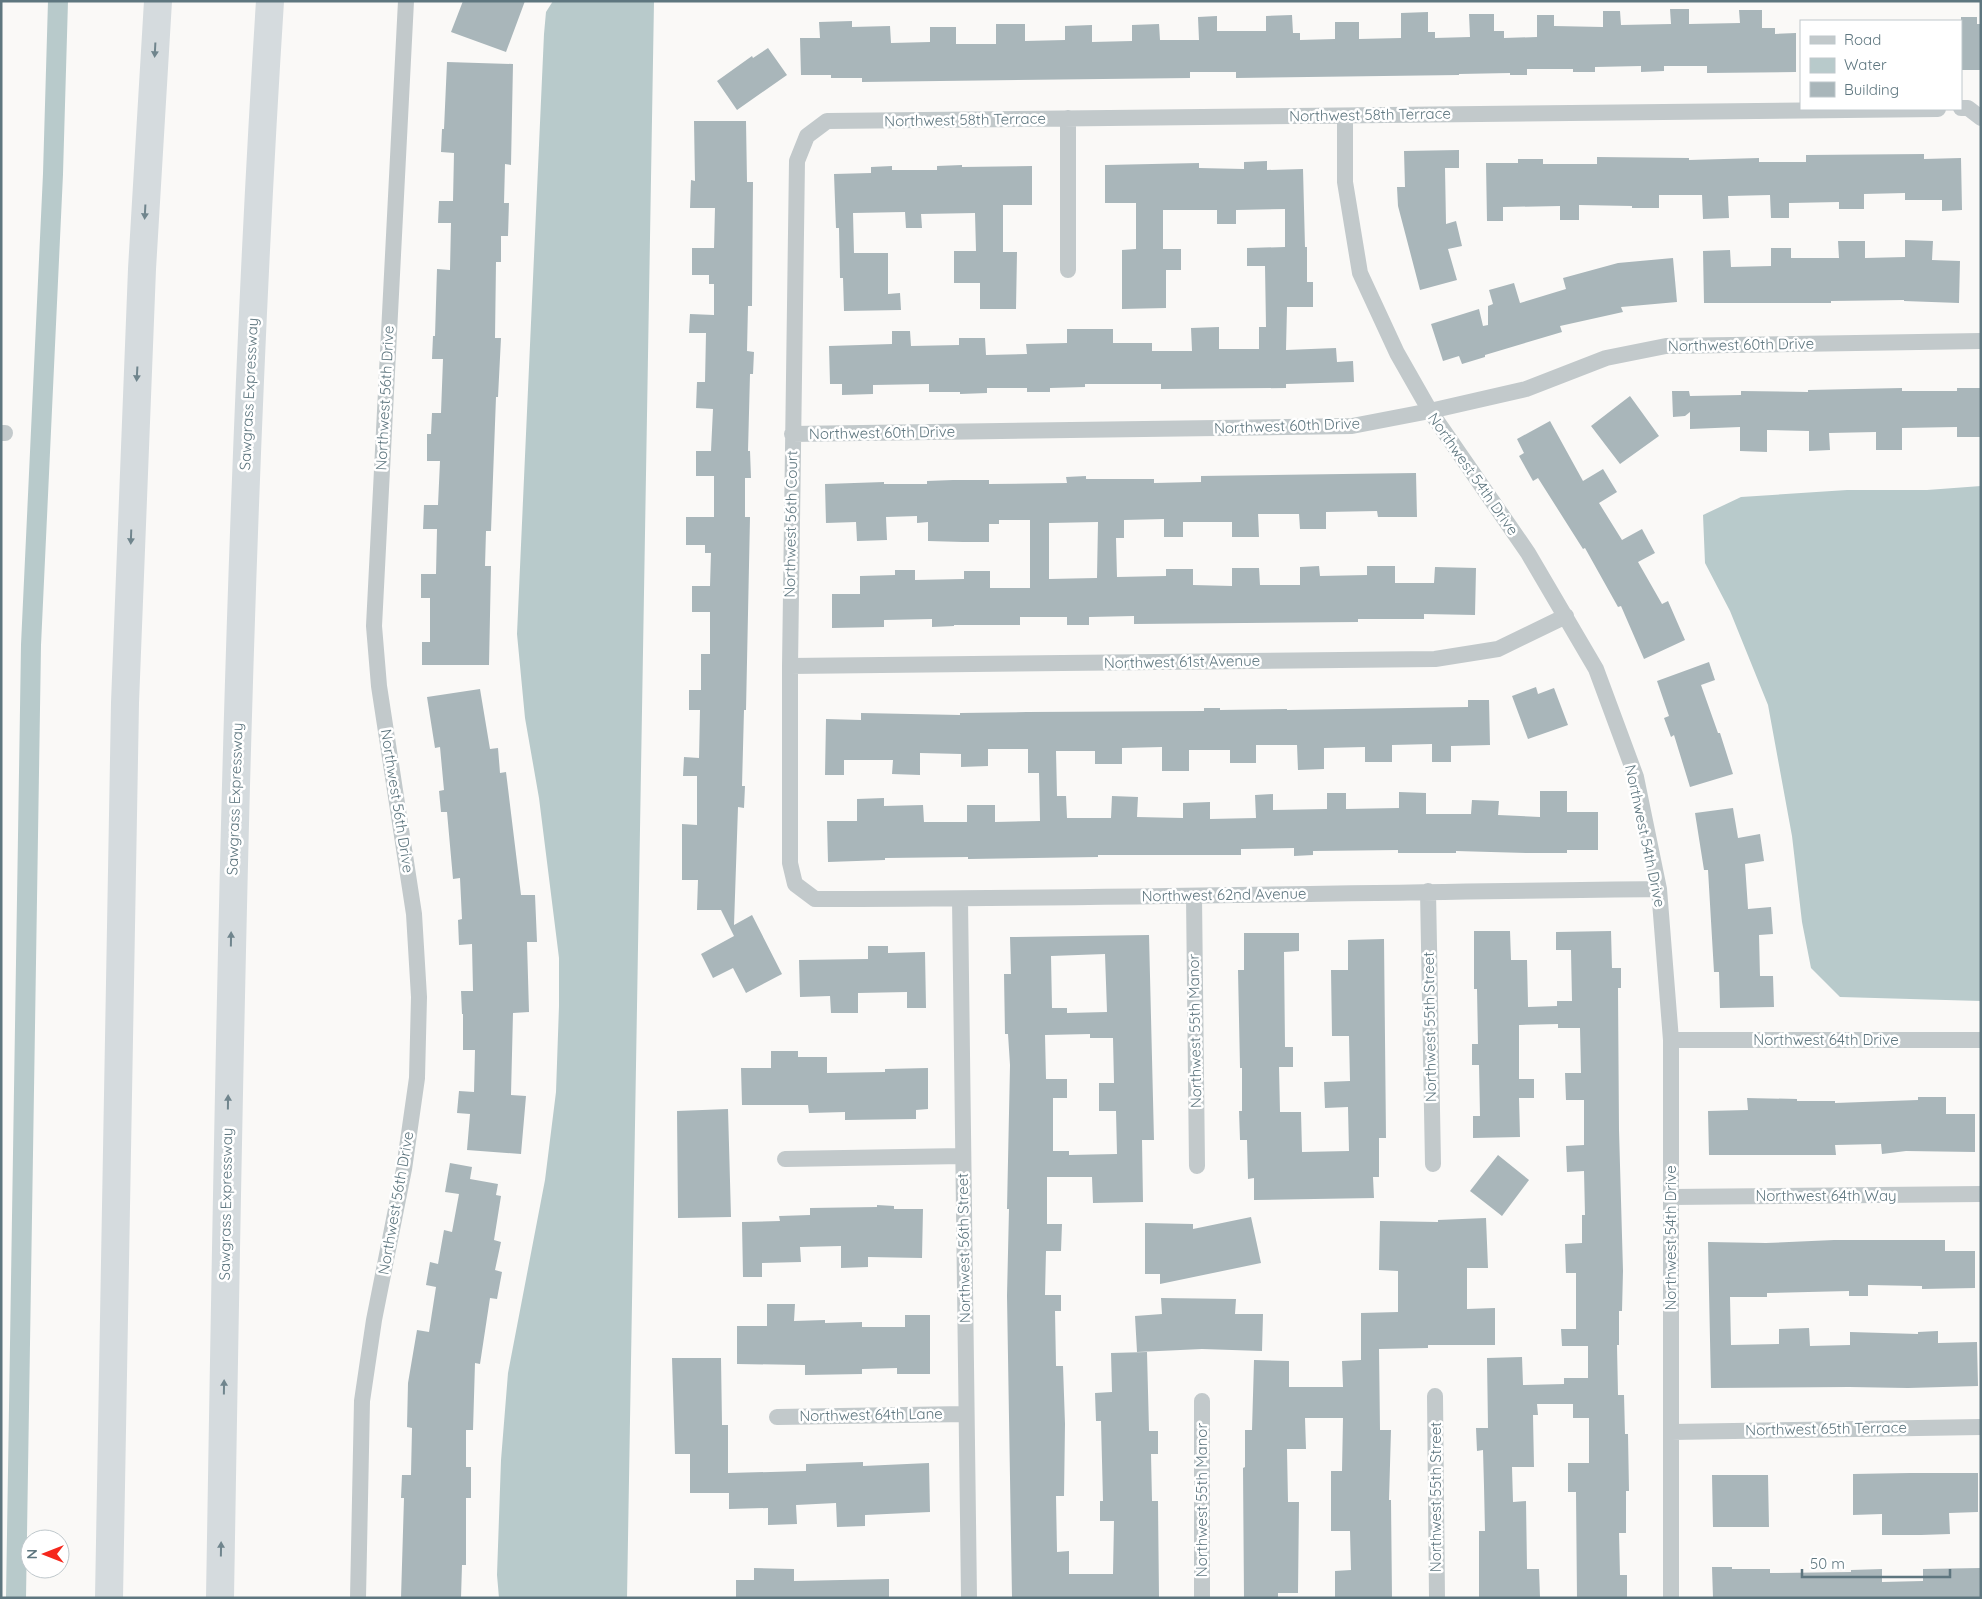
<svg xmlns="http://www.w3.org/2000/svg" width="1982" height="1599" viewBox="0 0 1982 1599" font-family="Quicksand,sans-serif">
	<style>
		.water { fill: #b8cacb }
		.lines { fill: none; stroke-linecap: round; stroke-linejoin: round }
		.canal { stroke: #b8cacb; stroke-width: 20 }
		.building { fill: #a9b6ba; fill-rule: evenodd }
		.street { stroke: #c2c9cb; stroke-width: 16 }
		.highway { stroke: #d5dbde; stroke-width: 28 }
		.oneway { fill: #70858d }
		.labels { text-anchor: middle; stroke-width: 5; stroke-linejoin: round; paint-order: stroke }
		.street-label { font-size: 15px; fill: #5e767f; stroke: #fff }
	</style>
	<rect width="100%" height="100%" fill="#faf9f7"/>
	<path class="water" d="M553,1h101l-27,1597h-128l-2,-23 4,-115 7,-87 37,-193 11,-88 3,-86v-48l-20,-160 -14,-80 -8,-84 27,-600 2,-22z
		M1981,486v515l-141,-4 -29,-29 -9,-46 -10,-86 -24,-131 -38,-94 -25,-48 -2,-48 38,-18 106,-7h80z"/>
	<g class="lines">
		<path class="canal" d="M16,1598l15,-953 22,-471 5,-173"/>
	</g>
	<path class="building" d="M463,1h62l-19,51 -55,-20z
		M1670,9h19v15l51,-1 -1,-13h23v18h13v6l21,-1v39l-89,1v-7h-43v5l-23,1v-6l-46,1v5h-22v-3h-46v6h-17v-2l-51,1v1l-223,3v-6h-46v6l-328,4v-4h-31v-3h-30l-1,-37h20l-1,-16 33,-1v6l38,-1 1,17 39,-1v-15h26v17h40v-20h29v17l40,-1v-14l27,-1v17l40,-1v-16l27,-1 1,16h39l-1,-23 19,-1v15h49v-15l26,-1 1,18h7v7l35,-1v-17h24v17l42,-1v-25l27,-1v20h7v6l35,-1 -1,-23h25v17h10v7l33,-1v-22h17v11l49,1v-16h17l1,14 50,-1z
		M1961,17h16v7h4v46h-20z
		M768,48l19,27 -50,35 -20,-29 35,-25 1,2z
		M447,62l66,2 -2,101 -6,-1 -1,39h5l-1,33h-7v26h-5l-1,76h6l-3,59h-2l-5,134h-5l-1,35h6l-2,99h-67v-23h8v-44h-9v-24h15l1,-45h-14l1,-24h14l2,-44h-13v-27h4l1,-21h9l2,-54h-11l1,-23h2l2,-67 13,1 1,-47h-13l1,-22h14l1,-48 -13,-1 1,-23h2z
		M694,121h52l1,61h6l-1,124h-4l-1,45 7,1 -1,22h-3l-2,77h2l1,27h-6v39h5l-4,193h-2l-2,76h3l-1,22 -6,-1 -4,118 18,-10 30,59 -36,19 -13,-25 -20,10 -12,-24 33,-18 -13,-26h-24l1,-30h-16v-56l15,1v-49h-14l1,-19 15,1 1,-48h-11v-20h12v-36h9v-42h-18v-26h18l1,-33h-6v-8h-19v-28h28v-41h-18v-25h15l2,-42 -17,-1 1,-26h8l1,-49h-17l1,-19 24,1v-31h-5v-9h-17v-27h22l1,-40h-25l1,-28 4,1z
		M1459,150v18h-14l1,56 10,-3 6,25 -14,3 9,31 -37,10 -22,-84 -1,-19h8l-1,-36z
		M1924,154v5l37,-1 1,52 -20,1v-11h-37v-7l-41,1v15h-25v-7l-50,1v15h-18l-1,-23 -42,1 1,22 -26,1 -1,-24h-43v13h-27v-2l-53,-1v15h-19v-14l-57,1v14h-16l-1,-58h32v-4h25v5h54v-7l92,1v2l70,-2v4h47v-7z
		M1267,161v9l36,-1 2,78h2v35h6v25h-26l-1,43 50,-2 1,14 16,-1 1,21 -68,2v4l-125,1v-5h-76v3l-35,1v4h-23v-4h-40v5l-27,1v-2h-31v-8l-56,1v9l-31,1v-11h-12l-1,-38 63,-2v-13h18l1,15 48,-1v-7h26l1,17 41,-1 -1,-10 41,-1v-14h46v14h39v8h40l-1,-23 28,-1v22h40v-22h7l-1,-61h-18v-18l38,-1v-38l-49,1v14h-19v-14h-54v39h18v21h-15v38l-44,1v-59l14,-1v-46h-31v-38l94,-2v5l45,1v-7z
		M962,165v2l70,-1v39h-29v47h14l-1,57h-36v-26h-26v-32h22l-1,-38 -54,1 1,14h-16l-1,-16 -52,1 1,40h34v41l12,-1 1,17 -57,1 -1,-33h-3l-1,-50h-3l-2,-54 37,-1v-6l21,-1v4h45v-4z
		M1905,240l28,1 -1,19 28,1 -1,42 -55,-2v-1l-73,1v2h-127l-1,-52 27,-1 1,17 40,-1v-18h20v10h48l-1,-17h27v17l40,-1z
		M1673,258l4,44 -56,5 2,5 -63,14 2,6 -77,23v2l-23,7 -3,-8 -16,5 -12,-37 48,-15 4,17 5,-1v-19l5,-2 -4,-14 25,-7 6,20 46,-14 -3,-11 55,-15z
		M1902,388v3h55v-3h24v49h-24v-10l-55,1v22h-26v-18l-47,1 1,17 -21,1v-20l-42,-1v22l-27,-1v-24l-50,2v-17l-5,4 -12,1 -1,-26h17l1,5 51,-1v-4l67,1v-2z
		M1630,396l29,40 -39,28 -29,-38z
		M1550,421l33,60 20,-12 14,23 -18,11 23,37 20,-11 13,24 -17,9 24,42 6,-3 17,39 -41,19 -23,-53 -3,1 -33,-59 -2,1 -45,-71 -5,3 -14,-25 5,-3 -7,-14z
		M1416,473l1,44h-39l-1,-6 -51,1v17h-26l-1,-15h-41l1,23h-27v-15h-49v15h-19v-18l-40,1v18h-8l1,39 49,-1v-7h27v16l39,1v-18h27l1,17h40v-18l19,-1 1,10 47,-1v-9h28v17h39l1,-16 41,1 -1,47 -51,-1v5h-66v3l-224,2v-8l-45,1v8h-22v-8h-47v8h-66v1l-22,1v-8l-48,1v7l-52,1v-34h28v-18l35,-1v-5h20v10l49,-1v-8h26v17h40v-68h-31v4h-10v18h-26l-35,-1v-19l-11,1v-7l-31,1 1,23 -30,1 -1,-19 -30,1 -1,-39 59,-2v2h43v-3l26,-1h36v4l78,-1 -1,-6 20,-1v3h68v4l47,-1v-6zM1098,522l-1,56 -48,1v-56z
		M1709,662l6,18 -14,5 17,48h2l13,41 -43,13 -16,-52 -3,2 -7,-19 5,-2 -12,-35z
		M1536,687l2,7 16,-6 14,37 -40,14 -16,-43z
		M480,689l10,60 8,-1 2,25 6,-1 15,123h14l2,47h-10l2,70 -16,1 -2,82 15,1 -5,58 -54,-4 3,-36 -13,-1 2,-22 15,1 1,-42h-12v-36h-1l-1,-23h12l-1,-47 -13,1 -1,-25 4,-1 -2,-41 -7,1 -6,-67h-6l-2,-21 5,-1 -4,-43 -5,1 -8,-51z
		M1468,700h21l1,45 -39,1v16h-19v-18l-40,1v17h-27v-15l-41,1v21l-26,1 -1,-25h-41v18h-26v-13h-41v21h-27v-24l-40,1v16h-27v-13h-39l1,45h9l1,22h44l1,-22 26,1 -1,20 46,1v-15l27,-1v17l46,-1 -1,-23 18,-1v16l54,-1v-16h19v16l53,-1v-16l27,1v21h45l1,-14 27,1 -1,14 42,2v-26h27v21h31v38h-31v3h-40l-71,-2v2h-58v-3l-85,1v4l-19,1v-8l-53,1v6h-143v2l-130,2v-2l-83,1v2l-57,2 -1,-41h30v-22l27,-1v8l39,-1 1,17h43v-17h28v17l45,-1 -1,-48h-11v-24h-40v17l-27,1v-13l-41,-1v22l-28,-1 1,-14h-49v15h-19l1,-56 35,1v-7l99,2v-2l67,-1 177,-1v-3h16v2l67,-1v1l181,-3z
		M1733,808l5,30 22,-4 4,27 -19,3 3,45 23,-2 2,27 -14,1 1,41h13l1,31 -54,1 -1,-36h-5l-6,-102h-4l-9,-57z
		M1474,931h36l1,29h16l1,47 29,-1v-5h15l-1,-51h-15v-18l55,-1 1,37h9v20h-3l1,142 4,141 -1,40h-3v34h-2l1,50h6l1,39h3l1,57h-3v42h-7l1,42h7v23h-50l-1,-106h-8v-29h21v-45h-16v-14h-36l1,11h-5l1,52h-22l1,35 13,-1 1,68h12l1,28 -61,1v-67h6l-1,-45 -1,-36 -6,1 -1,-23h12l-1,-70 35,-1 1,28 41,-1v-6h24v-32h-26l-1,-17h15v-56h-10l-1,-29 17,-1v-28h3l-1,-44 -17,1 -1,-26 18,-1v-45h-18l-1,-27h16l-1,-45h-22v-4l-39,1v54h15v19h-15l1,39 -47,1v-22h7l-1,-51h-7v-21h6l-1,-55h-3z
		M1244,933h55v18l-15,1 1,95h8v20h-14l1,45h21l1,40 47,-1 -1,-44 -23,1 -1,-26 26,-1 -1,-45h-17l-1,-66h17v-30l36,-1 2,199h-7v39h-6l1,21 -120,2v-22l-6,1 -1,-39h-7l-1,-29h3v-43h-2l-2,-98h6z
		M1149,935l5,205h-12l1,62 -50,1 -1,-26h-45v47h15l-1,27h-15l-1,44h16v16h-6l1,55h7l2,58 -1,72h-8l1,56 12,-1v23h44l1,-53h-14v-20h3l-2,-80h-5l-1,-28 17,-1 -1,-39 36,-1 2,79h9v23h-7l1,47h6l1,97h-147l-5,-302 2,-87h-2l3,-144 -2,-31h-3l-1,-60h7l-1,-37zM1105,954l2,58 -40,1v-5h-15l-1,-52zM1090,1034v4h23l1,45h-15v28h17l1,43 -48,1v-4h-16v-53h14v-19h-21l-1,-44z
		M868,946h20v7l37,-1 1,56h-19v-16l-49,1v20h-27l-1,-17 -30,1 -1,-37 69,-1z
		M771,1051h27v6h29v16l58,-1v-3l43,-1v41l-12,1v9l-71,1v-8l-36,1 -1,-8h-66l-1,-37h30z
		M1918,1097h28v17h29v38l-69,-1 -24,3 -1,-10 -46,1 1,10h-127l-1,-44 40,-1 -1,-12 50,1v2h38v2l83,-3z
		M728,1109l3,108 -53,1 -1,-107z
		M1498,1155l31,25 -27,36 -32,-25z
		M450,1163l22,4 -2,12 28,5 -2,11 5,1 -7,44 7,2 -6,28 7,2 -5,27 -7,-1 -10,66 -5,-1 -2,67h-7v37h5v31h-5v67h-4l-1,33h-60l3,-100h-3l1,-23h9l1,-47 -5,-1 1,-44 9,-53 12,2 7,-45 -10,-2 4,-23 8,2 6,-34 8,2 7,-38 -14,-2z
		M877,1205l17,1v3h29l-1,49 -54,-1v10l-27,1v-22l-41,1 1,15 -39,1v14h-19l-1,-55 38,-1 -1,-5 31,-1v-7l67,-1z
		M1251,1217l10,46 -101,21v-10h-15v-51l48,1v5z
		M1486,1218l2,50h-21v41l28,-1v37h-67v3l-49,1 1,81h11l-2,70h2l1,98h-57v-27l16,-1 -1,-39h-19v-60h11l1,-53h-38l1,31h-19l1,53h11l-1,91h-20v5h-34l-1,-130 2,-1v-37h7l2,-70 35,1v26h54l-1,-26 19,-1v-47l37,-1v-41l-19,-1 1,-49 58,1v-2z
		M1834,1240h111v11h30v37l-53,1v-3l-54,-1v11h-19v-5l-82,2v4h-37l1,48 48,-1v-15l30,-1 1,18 40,-1v-13l68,2v-2l20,-1v12l39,-1 1,44 -70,2 -59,-1 -138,1 -3,-146 58,1z
		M1161,1298l75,1 -1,15h28l-1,37 -60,-2 -65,3 -2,-36 27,-2z
		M767,1304h28l-1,17 31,-1v3l37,-1v5h43v-12h25v59h-33v-6l-35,1v5l-57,1v-10l-68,-1v-38h30z
		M672,1358h49l1,67h6v48l78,-2v-7l57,-2v4l66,-3 1,49 -65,3v11l-28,1 -1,-24 -40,2 1,19 -29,1v-17l-39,1v-16h-39v-39h-15z
		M1910,1473h68v39l-29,1 1,21 -29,1h-39v-21l-29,1v-41z
		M1712,1475h56l1,52h-56z
		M1712,1567h20v2h38v4l81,-1v-2l31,-1v13l41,-1v-12l57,-1v30h-267z
		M754,1568l40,1v12l95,-2v19h-153v-18h18z"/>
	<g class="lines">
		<path class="street" d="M1961,108h7l13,10
			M1345,116v66l15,91 37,80 33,58 98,142 68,116 40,108 23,112 12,151v558
			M1068,118v152
			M1,433h4
			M792,434l560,-8 78,-15 96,-22 80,-31 60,-12 315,-5
			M790,666l645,-7 63,-10 68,-33
			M1659,889c-282,3 -563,10 -844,10l-20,-15 -5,-21v-197l7,-505 10,-25 20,-15 1111,-12
			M1428,891l5,273
			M1194,896l3,270
			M960,899l9,699
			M1671,1040h310
			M785,1159l178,-3
			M1671,1197l310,-3
			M1435,1396l2,202
			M1202,1401v197
			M777,1417l189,-3
			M1671,1432l310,-5
			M358,1598l4,-197 12,-81 30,-151 13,-91 2,-81 -5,-83 -35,-228 -5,-60 32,-625"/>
		<path class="highway" d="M109,1598l16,-895 17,-434 16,-268
			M220,1598c9,-533 16,-1065 50,-1597"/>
	</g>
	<defs><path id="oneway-solid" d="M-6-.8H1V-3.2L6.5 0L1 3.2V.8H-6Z" transform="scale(1.25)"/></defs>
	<g class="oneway">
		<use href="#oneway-solid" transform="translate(155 50) rotate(93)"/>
		<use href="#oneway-solid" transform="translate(145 212) rotate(93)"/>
		<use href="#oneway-solid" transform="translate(137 374) rotate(93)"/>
		<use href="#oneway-solid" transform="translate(131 537) rotate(92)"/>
		<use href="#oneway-solid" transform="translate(231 939) rotate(-89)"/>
		<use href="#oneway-solid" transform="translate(228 1102) rotate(-89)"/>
		<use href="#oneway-solid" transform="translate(224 1387) rotate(-89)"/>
		<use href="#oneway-solid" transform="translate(221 1549) rotate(-89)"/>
	</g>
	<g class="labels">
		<g class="street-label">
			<text transform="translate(1370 115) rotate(-1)" y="5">Northwest 58th Terrace</text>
			<text transform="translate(965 120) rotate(-1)" y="5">Northwest 58th Terrace</text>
			<text transform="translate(1741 345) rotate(-1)" y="5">Northwest 60th Drive</text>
			<text transform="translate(249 394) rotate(-87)" y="5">Sawgrass Expressway</text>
			<text transform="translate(385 398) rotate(-87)" y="5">Northwest 56th Drive</text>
			<text transform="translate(1287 426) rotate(-2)" y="5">Northwest 60th Drive</text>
			<text transform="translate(882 433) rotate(-1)" y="5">Northwest 60th Drive</text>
			<text transform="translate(1473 474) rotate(55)" y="5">Northwest 54th Drive</text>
			<text transform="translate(791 524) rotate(-89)" y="5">Northwest 56th Court</text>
			<text transform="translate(1182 662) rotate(-1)" y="5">Northwest 61st Avenue</text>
			<text transform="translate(235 799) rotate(-88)" y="5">Sawgrass Expressway</text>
			<text transform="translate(397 801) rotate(81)" y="5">Northwest 56th Drive</text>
			<text transform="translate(1645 836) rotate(78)" y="5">Northwest 54th Drive</text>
			<text transform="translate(1224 895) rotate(-1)" y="5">Northwest 62nd Avenue</text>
			<text transform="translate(1430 1027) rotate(-91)" y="5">Northwest 55th Street</text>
			<text transform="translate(1195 1031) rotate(-91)" y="5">Northwest 55th Manor</text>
			<text x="1826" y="1045">Northwest 64th Drive</text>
			<text x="1826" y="1201">Northwest 64th Way</text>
			<text transform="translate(396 1203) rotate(-80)" y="5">Northwest 56th Drive</text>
			<text transform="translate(226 1204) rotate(-89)" y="5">Sawgrass Expressway</text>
			<text transform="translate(1671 1238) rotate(-90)" y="5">Northwest 54th Drive</text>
			<text transform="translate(964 1248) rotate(-91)" y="5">Northwest 56th Street</text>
			<text transform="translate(871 1415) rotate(-1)" y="5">Northwest 64th Lane</text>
			<text transform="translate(1826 1429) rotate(-1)" y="5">Northwest 65th Terrace</text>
			<text transform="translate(1436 1497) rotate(-90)" y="5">Northwest 55th Street</text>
			<text transform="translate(1202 1500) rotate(-90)" y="5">Northwest 55th Manor</text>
		</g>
	</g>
	<rect width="1982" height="1599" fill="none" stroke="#5e767f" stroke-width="5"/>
	<rect x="1800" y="20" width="162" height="90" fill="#ffffff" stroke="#bfc8cc"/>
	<rect x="1810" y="36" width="25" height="8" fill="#c2c9cb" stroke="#bfc8cc"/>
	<text x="1844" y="45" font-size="15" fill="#5e767f">Road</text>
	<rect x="1810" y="58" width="25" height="15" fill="#b8cacb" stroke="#bfc8cc"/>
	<text x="1844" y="70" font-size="15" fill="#5e767f">Water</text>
	<rect x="1810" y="82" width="25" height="15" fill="#a9b6ba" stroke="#bfc8cc"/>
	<text x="1844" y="95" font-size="15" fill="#5e767f">Building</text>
	<g transform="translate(45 1554) rotate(270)"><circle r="24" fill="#ffffff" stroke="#bfc8cc"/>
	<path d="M0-4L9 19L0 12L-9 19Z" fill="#f5271c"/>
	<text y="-8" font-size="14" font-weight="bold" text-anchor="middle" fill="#5e767f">N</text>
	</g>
	<path d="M1802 1569v8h148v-8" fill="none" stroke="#5e767f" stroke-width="2.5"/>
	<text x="1810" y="1569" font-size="15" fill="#5e767f" stroke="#ffffff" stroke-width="4" paint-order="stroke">50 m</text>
</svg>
